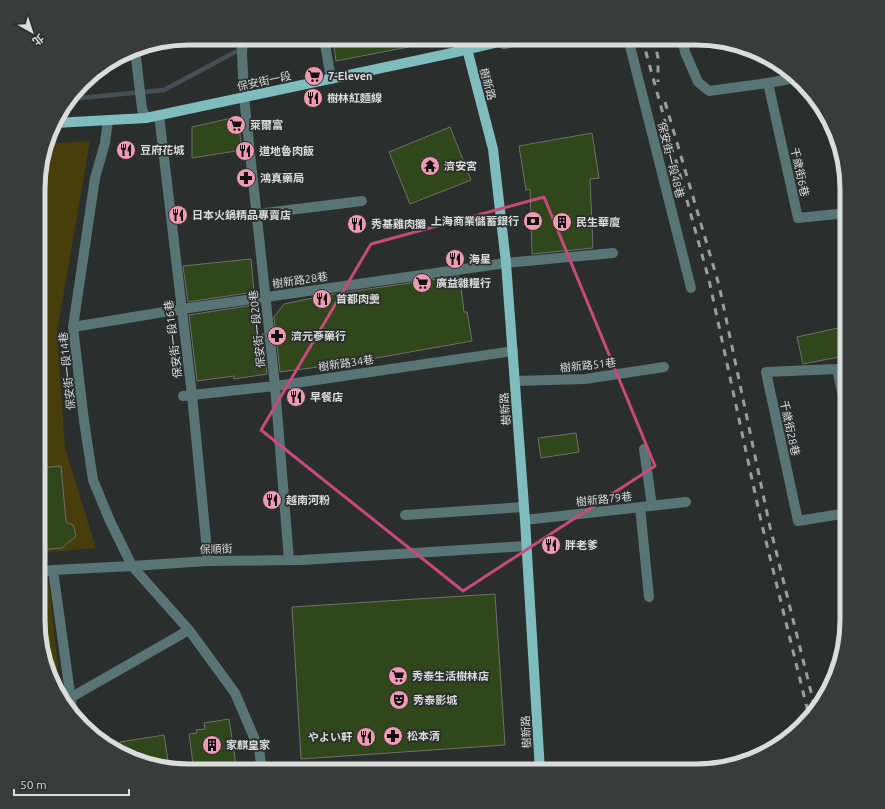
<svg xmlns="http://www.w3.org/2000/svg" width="885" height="809" viewBox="0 0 885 809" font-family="Ubuntu,'Noto Sans TC','Noto Sans JP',sans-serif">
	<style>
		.green { fill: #473e0b }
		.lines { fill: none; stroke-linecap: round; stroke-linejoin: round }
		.stream { stroke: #445056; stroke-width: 4.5 }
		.building { fill: #30471b; stroke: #6e716d }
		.minor { stroke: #587475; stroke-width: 10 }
		.major { stroke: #7fbcbd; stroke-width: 10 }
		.rail { stroke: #9b9e9d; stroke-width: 3; stroke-dasharray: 7 7; stroke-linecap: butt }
		.marked { fill: none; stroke: #c8497b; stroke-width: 3; stroke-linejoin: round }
		.labels { text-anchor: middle; stroke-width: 3.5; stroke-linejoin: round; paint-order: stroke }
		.poi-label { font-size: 11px; font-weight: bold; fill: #dadddc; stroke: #2a2e2c; text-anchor: start }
		.street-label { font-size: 11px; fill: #dadddc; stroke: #2a2e2c }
		.rim { fill: none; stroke: #dadddc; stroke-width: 5 }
	</style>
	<rect width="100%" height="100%" fill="#2a2e2c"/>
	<path class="green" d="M90,141l-33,191 8,116 31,100 -57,5 2,-393 6,-16z
		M49,583l12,113 -12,-18 -11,-48 1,-46z"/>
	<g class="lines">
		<path class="stream" d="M70,99l94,-9 73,-39 11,-13"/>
	</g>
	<path class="building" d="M333,38h91v6l-88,17z
		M227,119h11l4,31 -50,8v-31z
		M450,127l21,53 -61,24 -21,-52z
		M592,133l7,45 -9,1 3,69 -61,6 -2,-65 -4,1 -7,-44z
		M251,259l3,33 -66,10 -5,-36 29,-3z
		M458,276l2,3 4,33h3l5,29 -124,22 -68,9 -6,-55 10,-13 43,-9z
		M253,305l5,35 5,-7 4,41 -33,5v-3l-37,5 -8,-66z
		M838,328l6,28 -41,8 -6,-27z
		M576,433l3,19 -38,6 -3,-20z
		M61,466l5,56 7,3 3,11 -14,12 -23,2v-82z
		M495,594l10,151 -204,14 -9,-152z
		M229,719l8,52h-43l-5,-37 8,-1 -1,-3 9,-1 -1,-6z
		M164,735l5,32 -47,-11 -2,-14z"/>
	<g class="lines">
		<path class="minor" d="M243,38l-1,15 2,44 31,289 14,174
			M324,38l7,41
			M465,38l2,11
			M501,38l-2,4 5,2 32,-6
			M628,38l63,250
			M682,38l3,14 13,30 11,9 59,-8 27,-5
			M135,49l7,60 4,9
			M768,83l30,135 49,-5
			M159,115l33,280 16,166
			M108,120l-3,23 -10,35 -22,149 11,94 9,59 17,41 22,45 57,64 46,63 24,56 3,22
			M257,214l105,-13
			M73,327l109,-18 324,-46 107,-10
			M847,368l-10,1 -71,3 32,149 49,-8
			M837,369l10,45
			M515,381l70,-2 79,-12
			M183,396l92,-10 238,-35
			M644,449l8,57
			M640,507l9,90
			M405,515l119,-8
			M525,520l161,-18
			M53,570l20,145
			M39,572l14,-2 79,-4 76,-5 94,-1 224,-14
			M70,698l119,-68"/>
		<path class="major" d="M467,49l26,100 13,114 19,257 15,251
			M55,123l91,-5 306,-65 47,-11"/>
		<path class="rail" d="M642,38l67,242 52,241 48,195
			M654,38l4,20v24
			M665,102l54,183 51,242 45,181"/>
	</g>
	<path class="marked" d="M544,197l111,269 -192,125 -202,-161 110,-186z"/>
	<defs>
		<g id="supermarket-disc" transform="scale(1)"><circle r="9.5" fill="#f09ab4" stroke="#2a2e2c"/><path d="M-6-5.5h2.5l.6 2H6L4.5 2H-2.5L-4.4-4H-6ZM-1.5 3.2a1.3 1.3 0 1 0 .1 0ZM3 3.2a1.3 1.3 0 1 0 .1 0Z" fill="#111"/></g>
		<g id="restaurant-disc" transform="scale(1)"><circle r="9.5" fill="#f09ab4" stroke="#2a2e2c"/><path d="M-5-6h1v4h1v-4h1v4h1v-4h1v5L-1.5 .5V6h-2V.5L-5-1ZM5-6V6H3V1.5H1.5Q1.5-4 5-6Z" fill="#111"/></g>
		<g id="temple-disc" transform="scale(1)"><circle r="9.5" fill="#f09ab4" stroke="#2a2e2c"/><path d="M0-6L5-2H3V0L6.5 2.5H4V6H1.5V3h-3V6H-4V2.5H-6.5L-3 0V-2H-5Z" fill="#111"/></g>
		<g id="pharmacy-disc" transform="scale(1)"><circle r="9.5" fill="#f09ab4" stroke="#2a2e2c"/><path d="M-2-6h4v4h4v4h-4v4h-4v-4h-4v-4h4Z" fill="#111"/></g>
		<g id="bank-disc" transform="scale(1)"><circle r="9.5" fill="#f09ab4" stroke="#2a2e2c"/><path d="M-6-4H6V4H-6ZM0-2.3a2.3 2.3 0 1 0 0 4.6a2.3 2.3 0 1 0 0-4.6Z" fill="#111"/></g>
		<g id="building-disc" transform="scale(1)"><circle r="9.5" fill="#f09ab4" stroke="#2a2e2c"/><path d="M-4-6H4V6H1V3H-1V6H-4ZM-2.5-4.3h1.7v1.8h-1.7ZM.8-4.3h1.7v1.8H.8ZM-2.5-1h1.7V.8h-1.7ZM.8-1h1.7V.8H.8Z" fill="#111"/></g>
		<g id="theatre-disc" transform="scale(1)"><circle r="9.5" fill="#f09ab4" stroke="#2a2e2c"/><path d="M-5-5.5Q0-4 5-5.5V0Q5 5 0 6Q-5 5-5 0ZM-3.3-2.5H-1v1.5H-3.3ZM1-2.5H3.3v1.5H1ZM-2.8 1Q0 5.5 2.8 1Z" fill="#111"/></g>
	</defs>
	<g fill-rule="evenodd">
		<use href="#supermarket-disc" x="314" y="76"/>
		<use href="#restaurant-disc" x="313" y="98"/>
		<use href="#supermarket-disc" x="236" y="125"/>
		<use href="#restaurant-disc" x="126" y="150"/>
		<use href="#restaurant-disc" x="245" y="151"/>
		<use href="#temple-disc" x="430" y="166"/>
		<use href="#pharmacy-disc" x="246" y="178"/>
		<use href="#restaurant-disc" x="178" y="215"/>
		<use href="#bank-disc" x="533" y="221"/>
		<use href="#building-disc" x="562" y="222"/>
		<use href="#restaurant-disc" x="357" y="224"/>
		<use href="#restaurant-disc" x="455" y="259"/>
		<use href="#supermarket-disc" x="422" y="283"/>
		<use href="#restaurant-disc" x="322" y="299"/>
		<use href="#pharmacy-disc" x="277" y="336"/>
		<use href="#restaurant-disc" x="296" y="397"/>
		<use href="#restaurant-disc" x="272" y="500"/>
		<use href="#restaurant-disc" x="551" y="545"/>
		<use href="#supermarket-disc" x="398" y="676"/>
		<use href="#theatre-disc" x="399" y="700"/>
		<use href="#pharmacy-disc" x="393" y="736"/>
		<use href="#restaurant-disc" x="366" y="737"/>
		<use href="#building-disc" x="212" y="745"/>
	</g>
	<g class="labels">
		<g class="poi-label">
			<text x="328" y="80">7-Eleven</text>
			<text x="327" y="102">樹林紅麵線</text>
			<text x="250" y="129">萊爾富</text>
			<text x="140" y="154">豆府花城</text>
			<text x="259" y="155">道地魯肉飯</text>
			<text x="444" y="170">濟安宮</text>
			<text x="260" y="182">鴻真藥局</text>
			<text x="192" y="219">日本火鍋精品專賣店</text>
			<text x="519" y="225" text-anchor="end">上海商業儲蓄銀行</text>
			<text x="576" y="226">民生華廈</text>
			<text x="371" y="228">秀基雞肉攤</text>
			<text x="469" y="263">海星</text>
			<text x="436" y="287">廣益雜糧行</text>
			<text x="336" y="303">首都肉羹</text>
			<text x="291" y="340">濟元蔘藥行</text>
			<text x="310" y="401">早餐店</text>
			<text x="286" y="504">越南河粉</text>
			<text x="565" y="549">胖老爹</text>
			<text x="412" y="680">秀泰生活樹林店</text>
			<text x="413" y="704">秀泰影城</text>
			<text x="407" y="740">松本清</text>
			<text x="352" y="741" text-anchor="end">やよい軒</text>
			<text x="226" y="749">家麒皇家</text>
		</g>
		<g class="street-label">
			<text transform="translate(264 81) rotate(-12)" y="4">保安街一段</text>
			<text transform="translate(488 84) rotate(75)" y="4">樹新路</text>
			<text transform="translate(671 160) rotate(76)" y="4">保安街一段48巷</text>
			<text transform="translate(800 172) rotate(78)" y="4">千歲街6巷</text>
			<text transform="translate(300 280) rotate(-8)" y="4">樹新路28巷</text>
			<text transform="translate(257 329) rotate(-96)" y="4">保安街一段20巷</text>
			<text transform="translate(173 339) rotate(-97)" y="4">保安街一段16巷</text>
			<text transform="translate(346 363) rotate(-8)" y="4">樹新路34巷</text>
			<text transform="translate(588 365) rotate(-6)" y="4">樹新路51巷</text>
			<text transform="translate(67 371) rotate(-96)" y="4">保安街一段14巷</text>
			<text transform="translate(505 409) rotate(-94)" y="4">樹新路</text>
			<text transform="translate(790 428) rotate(78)" y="4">千歲街28巷</text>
			<text transform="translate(604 499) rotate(-6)" y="4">樹新路79巷</text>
			<text transform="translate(216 549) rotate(-2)" y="4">保順街</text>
			<text transform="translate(526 732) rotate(-93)" y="4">樹新路</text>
		</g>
	</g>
	<path d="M0 0H885V809H0ZM189 45H696A144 144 0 0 1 840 189V620A144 144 0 0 1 696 764H189A144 144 0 0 1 45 620V189A144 144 0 0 1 189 45Z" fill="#383c3a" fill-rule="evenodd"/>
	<path class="rim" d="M189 45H696A144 144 0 0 1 840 189V620A144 144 0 0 1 696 764H189A144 144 0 0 1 45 620V189A144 144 0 0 1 189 45Z"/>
	<g transform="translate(32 32) rotate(141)" stroke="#2a2e2c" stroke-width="3" paint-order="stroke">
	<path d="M0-3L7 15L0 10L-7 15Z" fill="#dadddc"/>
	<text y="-6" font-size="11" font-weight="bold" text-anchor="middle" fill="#dadddc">北</text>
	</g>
	<path d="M14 789v6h115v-6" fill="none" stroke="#dadddc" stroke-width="2"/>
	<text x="20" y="789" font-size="12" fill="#dadddc" stroke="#2a2e2c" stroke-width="3" paint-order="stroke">50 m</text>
</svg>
